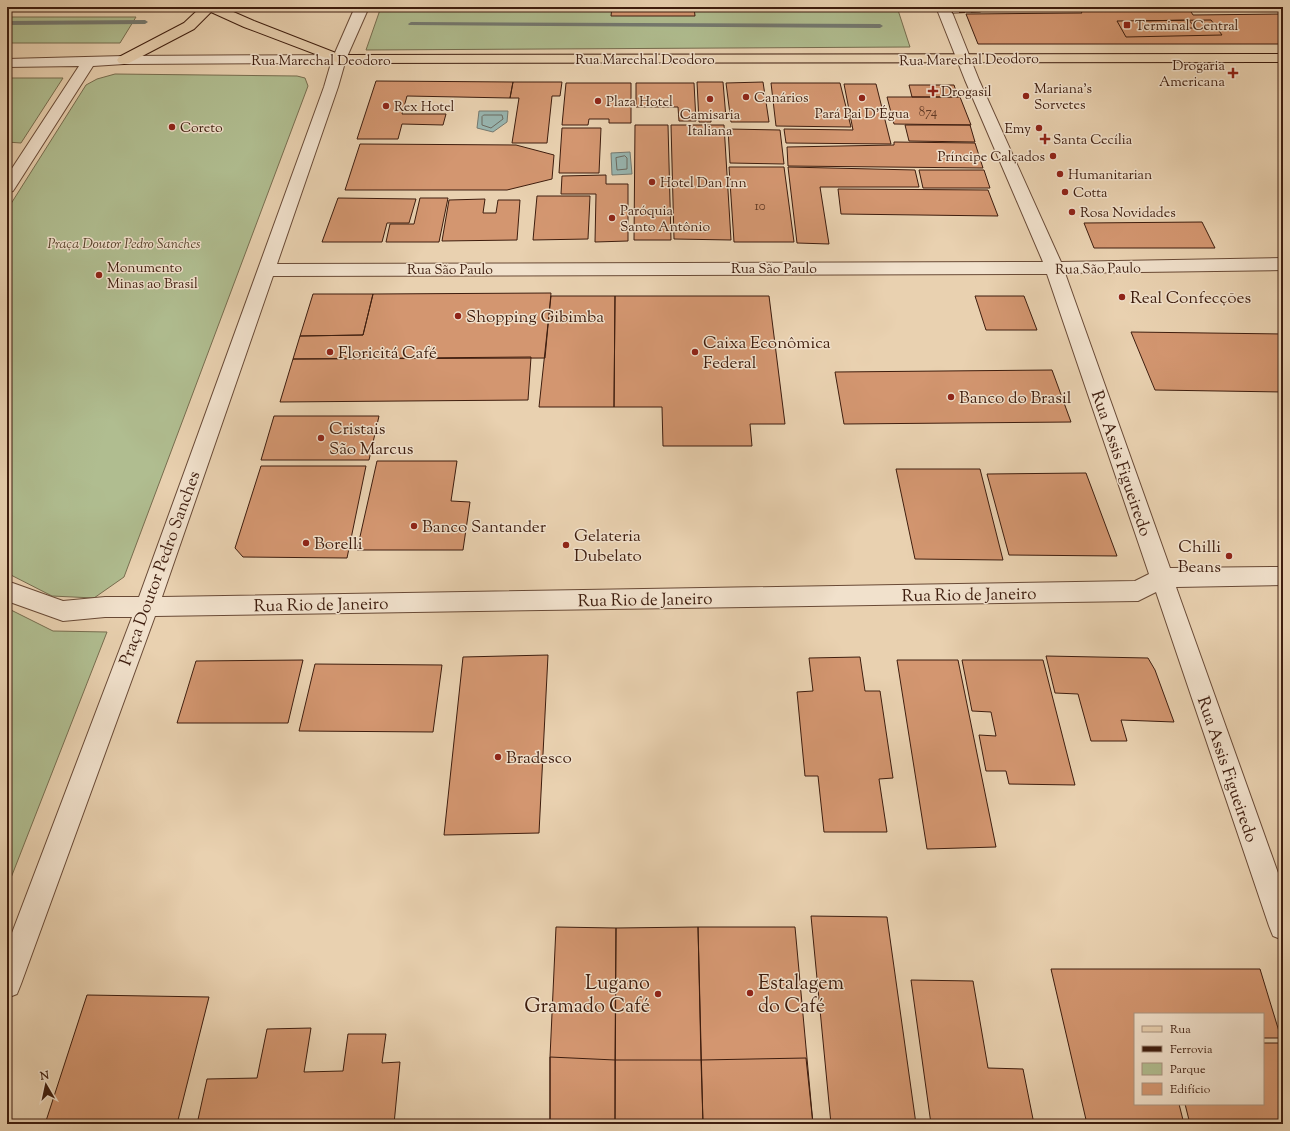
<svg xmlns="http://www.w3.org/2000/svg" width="1290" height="1131" viewBox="0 0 1290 1131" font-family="'Sorts Mill Goudy',serif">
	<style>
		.green { fill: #b0bd90; stroke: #776d4f }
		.water { fill: #98b6b1; stroke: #747970 }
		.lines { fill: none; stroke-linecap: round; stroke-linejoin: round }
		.shore { stroke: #6b6a60; stroke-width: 1 }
		.stream { fill: #747970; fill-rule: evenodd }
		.building { fill: #d39670; stroke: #3e1d0e }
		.minor-casing { stroke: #694a36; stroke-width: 2 }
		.major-casing { stroke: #3e1d0e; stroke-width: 2 }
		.minor { fill: #f1e1cc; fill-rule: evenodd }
		.major { fill: #e9d1b0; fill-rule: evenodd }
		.rail-casing { stroke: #3e1d0e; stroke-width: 3 }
		.rail { stroke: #f1e1cc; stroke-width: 2; stroke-dasharray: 6; stroke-linecap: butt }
		.poi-dot { fill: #8f2418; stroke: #f1e1cc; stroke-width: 1.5 }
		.labels { text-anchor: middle; stroke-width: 3; stroke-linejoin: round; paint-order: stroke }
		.far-number-label { font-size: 13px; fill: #633b26 }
		.far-poi-label { font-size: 14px; fill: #3e1d0e; stroke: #f1e1cc; text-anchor: start }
		.far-street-label { font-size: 14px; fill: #3e1d0e; stroke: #f1e1cc }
		.far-park-label { font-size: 14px; font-style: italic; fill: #5a452e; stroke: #f1e1cc }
		.poi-label { font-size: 17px; fill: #3e1d0e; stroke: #f1e1cc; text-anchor: start }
		.street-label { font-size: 17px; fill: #3e1d0e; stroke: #f1e1cc }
		.near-poi-label { font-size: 20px; fill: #3e1d0e; stroke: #f1e1cc; text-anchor: end }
	</style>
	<rect width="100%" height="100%" fill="#e9d1b0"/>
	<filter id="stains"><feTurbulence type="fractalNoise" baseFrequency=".005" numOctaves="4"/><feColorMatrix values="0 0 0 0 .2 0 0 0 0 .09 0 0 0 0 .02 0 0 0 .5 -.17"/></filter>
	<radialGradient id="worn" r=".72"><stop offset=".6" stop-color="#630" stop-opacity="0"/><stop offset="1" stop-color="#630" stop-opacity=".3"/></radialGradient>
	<path class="green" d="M381,7h516l13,40 -544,3z
		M7,17h129l-16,26h-113z
		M115,74l182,2 8,2 3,8 -184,491 -30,21 -42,-2 -45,-23v-363l79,-125 11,-6z
		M7,78h56l-42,65 -14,-1z
		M7,608l46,23 54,1 -100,256z"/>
	<path class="water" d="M479,111h29l-1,11 -14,10 -16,-4z
		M630,152l2,22 -20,1 -1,-22z"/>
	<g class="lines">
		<path class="shore" d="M484,115h18l1,4 -12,9 -9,-3v-8z
			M625,156l2,2v11l-10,1 -1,-12z"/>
		<path class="stream" d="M7,21l138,-1 3,2 -3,2 -138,1z
			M411,22l469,2 3,2 -3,2 -471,-3 -1,-1z"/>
	</g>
	<path class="building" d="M612,7h82l1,9h-84z
		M1078,7h110l5,8 90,-1v30h-305l-12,-30 116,-1z
		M1189,20l6,8 -53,1 -5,-8z
		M1211,20l11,15 -96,2 -9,-16z
		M376,81l137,1 -3,16 -103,-2 -5,18h44l-3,11 -41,-1 -4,15h-41z
		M513,82h49l-2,14h-8l-5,47h-35l7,-45h-9z
		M697,82h26l3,36h-15v4h-12z
		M763,82l6,40h-38l-5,-39z
		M566,83h65v40h-22v-4h-20l-1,6h-26z
		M636,83h58l2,38h-17l-1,-14h-42z
		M771,83h69l11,44 -75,-1z
		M844,84h32l15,60 -105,-1 -2,-14 69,1z
		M909,85h45l4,12h-46z
		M887,97h73l11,28 -77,-1z
		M635,125h33l3,115h-37z
		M671,125h53l7,115 -57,-1z
		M905,125h65l5,17 -66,-1z
		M562,128h39l-2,45h-40z
		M728,129l52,1 4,34 -54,-1z
		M894,142l81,1 8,25 -195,-2 -1,-19 107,-2z
		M360,144l156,1 38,10 -2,24 -45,11h-162z
		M729,167h55l10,75h-60z
		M788,167l127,3 4,17h-99l9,57 -32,-1z
		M919,170h65l6,18h-67z
		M606,175v9h22v57l-33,1 1,-48h-35l1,-18z
		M838,189l150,1 10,26 -157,-2z
		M537,196h53l-2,43 -55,1z
		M338,198l78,1 -7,24h-22l-5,19h-60z
		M420,198h28l-9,44h-53l4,-18h24z
		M485,199l-2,14h13l2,-13h22l-3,40 -75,1 7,-41z
		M1202,222l13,26h-121l-10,-25z
		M551,293l-6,65 -252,1 7,-23 63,-1 10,-41z
		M313,294h60l-10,41 -63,1z
		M551,296h64l-1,111h-75z
		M615,296h154l16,128h-35l2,22h-89l-1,-39h-48z
		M975,296h49l13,34h-51z
		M1131,332l152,2v58l-128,-2z
		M531,357l-3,43 -248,2 13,-43z
		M1052,370l19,52 -227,2 -9,-52z
		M274,416h105l-10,44h-108z
		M377,461h80l-6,40 19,1 -7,48h-106z
		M261,466h105l-19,92 -104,-1 -8,-9z
		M896,469h84l23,91 -88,-1z
		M1086,473l31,83 -108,-1 -22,-81z
		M548,655l-9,178 -95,2 19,-178z
		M1046,656l102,2 7,12 19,52 -53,-2 6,21h-36l-13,-47 -23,-1z
		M860,657l5,34h15l13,87 -14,1 8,53h-63l-6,-56h-13l-8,-84 16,-1 -4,-33z
		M303,660l-15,63h-111l19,-62z
		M897,660h61l38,187 -69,2z
		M962,660h81l32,125 -66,-1 -3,-13h-20l-7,-36 17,1 -5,-24 -19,-1z
		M315,664l127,1 -9,67 -134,-1z
		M811,916l76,1 29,207h-85z
		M556,927l60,1 -1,132h86l-3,-133h97l18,197h-263v-67z
		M698,927l5,197h-88l1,-196z
		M1051,969h209l21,69h-18v-24h-128v90h44l5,20h-97z
		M911,980l62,1 15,87 35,1 11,55h-103z
		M87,995l122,2 -32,127h-132z
		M311,1028l-7,44 39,-1 5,-37h38l-4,29 18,-1 -6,62h-197l10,-45 50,-1 10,-49z
		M1263,1043h17l3,8v73h-93l-5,-20h78z
		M550,1057l65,3v64h-65z
		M806,1058l7,66h-110l-2,-64z"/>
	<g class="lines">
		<g class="minor-casing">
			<path id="minor" d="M355,7h14l-23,52 -8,28 -61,177 766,-2 -78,-182 -29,-73h14l29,73 82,182 222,-4v12l-218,3 105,295 113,-1v18l-107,2 107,300v53l-10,-4 -4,-10 -113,-334 -18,9 -983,15 -134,368 -4,10 -10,4v-52l125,-329h-27l-42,4 -56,-20v-20l56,20 42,-4h34l185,-510 7,-24 -207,1 -31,2 -78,122 -2,3 -6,2v-17l72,-110 -72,1v-8l117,-3 210,-1zM1047,274l102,300 -14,7 -973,16 111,-321z"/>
		</g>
		<g class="major-casing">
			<path id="major" d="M201,7h21l32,14 87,34 942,-1v8l-944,1 -95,-36 -33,-15 -17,17 -65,34 -5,1 -5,-1 -2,-3 2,-3 65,-34z"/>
		</g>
		<use href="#minor" class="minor"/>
		<use href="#major" class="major"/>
		<g class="rail-casing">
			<path id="rail" d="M586,7h26
				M694,7h266
				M953,12l27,-1"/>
		</g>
		<use href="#rail" class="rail"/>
	</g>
	<g class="poi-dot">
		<rect x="1123" y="21" width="8" height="8" rx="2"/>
		<path d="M1231 67h4v4h4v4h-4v4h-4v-4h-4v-4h4z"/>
		<path d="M931 85h4v4h4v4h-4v4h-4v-4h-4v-4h4z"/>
		<circle cx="1026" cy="96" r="4"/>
		<circle cx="746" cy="97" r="4"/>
		<circle cx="862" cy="98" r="4"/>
		<circle cx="710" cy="99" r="4"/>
		<circle cx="598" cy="101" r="4"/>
		<circle cx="386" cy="106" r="4"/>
		<circle cx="172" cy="127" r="4"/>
		<circle cx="1039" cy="128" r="4"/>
		<path d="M1043 133h4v4h4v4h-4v4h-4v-4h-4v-4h4z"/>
		<circle cx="1053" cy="156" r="4"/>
		<circle cx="1060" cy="174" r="4"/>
		<circle cx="652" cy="182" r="4"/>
		<circle cx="1065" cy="192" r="4"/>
		<circle cx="1072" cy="212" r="4"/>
		<circle cx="612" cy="218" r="4"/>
		<circle cx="99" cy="275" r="4"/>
		<circle cx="1122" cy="297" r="4"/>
		<circle cx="458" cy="316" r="4"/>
		<circle cx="330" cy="352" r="4"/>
		<circle cx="695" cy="352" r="4"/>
		<circle cx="951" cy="397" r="4"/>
		<circle cx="321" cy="438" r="4"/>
		<circle cx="414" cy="526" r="4"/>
		<circle cx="306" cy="543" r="4"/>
		<circle cx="566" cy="545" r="4"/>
		<circle cx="1229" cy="556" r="4"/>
		<circle cx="498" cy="757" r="4"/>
		<circle cx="750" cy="993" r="4"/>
		<circle cx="658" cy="994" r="4"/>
	</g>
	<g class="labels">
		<g class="far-number-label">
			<text x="928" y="116">874</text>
			<text x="760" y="210">10</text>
		</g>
		<g class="far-poi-label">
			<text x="1135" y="30">Terminal Central</text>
			<text x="1225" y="70" text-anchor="end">Drogaria<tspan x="1225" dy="16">Americana</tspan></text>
			<text x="1034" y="93">Mariana's<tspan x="1034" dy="16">Sorvetes</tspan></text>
			<text x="941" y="96">Drogasil</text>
			<text x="754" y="102">Canários</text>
			<text x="606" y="106">Plaza Hotel</text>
			<text x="394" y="111">Rex Hotel</text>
			<text x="862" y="118" text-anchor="middle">Pará Pai D'Égua</text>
			<text x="710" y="119" text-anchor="middle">Camisaria<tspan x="710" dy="16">Italiana</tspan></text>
			<text x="180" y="132">Coreto</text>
			<text x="1031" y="133" text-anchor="end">Emy</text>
			<text x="1053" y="144">Santa Cecília</text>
			<text x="1045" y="161" text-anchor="end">Príncipe Calçados</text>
			<text x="1068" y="179">Humanitarian</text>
			<text x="660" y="187">Hotel Dan Inn</text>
			<text x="1073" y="197">Cotta</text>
			<text x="620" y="215">Paróquia<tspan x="620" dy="16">Santo Antônio</tspan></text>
			<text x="1080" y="217">Rosa Novidades</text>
			<text x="107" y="272">Monumento<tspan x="107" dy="16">Minas ao Brasil</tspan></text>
		</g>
		<g class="far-street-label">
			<text x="645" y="64">Rua Marechal Deodoro</text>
			<text transform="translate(969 59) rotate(-1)" y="5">Rua Marechal Deodoro</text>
			<text x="321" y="65">Rua Marechal Deodoro</text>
			<text x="774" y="273">Rua São Paulo</text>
			<text transform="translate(1098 268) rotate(-1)" y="5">Rua São Paulo</text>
			<text x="450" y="274">Rua São Paulo</text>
		</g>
		<g class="far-park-label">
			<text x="124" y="248">Praça Doutor Pedro Sanches</text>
		</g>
		<g class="poi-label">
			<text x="1130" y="303">Real Confecçōes</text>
			<text x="466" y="322">Shopping Gibimba</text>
			<text x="703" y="348">Caixa Econômica<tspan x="703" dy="20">Federal</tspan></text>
			<text x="338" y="358">Floricitá Café</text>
			<text x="959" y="403">Banco do Brasil</text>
			<text x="329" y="434">Cristais<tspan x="329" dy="20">São Marcus</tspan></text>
			<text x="422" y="532">Banco Santander</text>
			<text x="574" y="541">Gelateria<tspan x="574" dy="20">Dubelato</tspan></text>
			<text x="314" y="549">Borelli</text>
			<text x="1221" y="552" text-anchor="end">Chilli<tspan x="1221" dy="20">Beans</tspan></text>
			<text x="506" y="763">Bradesco</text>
		</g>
		<g class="street-label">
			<text transform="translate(1122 463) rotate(71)" y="6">Rua Assis Figueiredo</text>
			<text transform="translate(159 568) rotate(-70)" y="6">Praça Doutor Pedro Sanches</text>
			<text transform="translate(969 594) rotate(-1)" y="6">Rua Rio de Janeiro</text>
			<text transform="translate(645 599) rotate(-1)" y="6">Rua Rio de Janeiro</text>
			<text transform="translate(321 604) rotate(-1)" y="6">Rua Rio de Janeiro</text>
			<text transform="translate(1228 769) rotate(71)" y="6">Rua Assis Figueiredo</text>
		</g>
		<g class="near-poi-label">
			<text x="650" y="989">Lugano<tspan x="650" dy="23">Gramado Café</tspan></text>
			<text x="758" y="989" text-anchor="start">Estalagem<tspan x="758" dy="23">do Café</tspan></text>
		</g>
	</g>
	<rect width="1290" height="1131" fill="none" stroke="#e9d1b0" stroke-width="24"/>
	<rect x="8" y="8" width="1274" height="1115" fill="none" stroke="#3e1d0e" stroke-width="2"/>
	<rect x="12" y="12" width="1266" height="1107" fill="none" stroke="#3e1d0e"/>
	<rect x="1134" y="1013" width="130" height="92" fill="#f1e1cc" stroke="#a99380"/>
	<rect x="1142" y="1026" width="20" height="6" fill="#e9d1b0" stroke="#a99380"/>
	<text x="1170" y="1033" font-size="12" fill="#3e1d0e">Rua</text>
	<rect x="1142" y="1046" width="20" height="6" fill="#3e1d0e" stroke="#a99380"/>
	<text x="1170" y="1053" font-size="12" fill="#3e1d0e">Ferrovia</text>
	<rect x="1142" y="1063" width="20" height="12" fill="#b0bd90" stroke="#a99380"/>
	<text x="1170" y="1073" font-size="12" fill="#3e1d0e">Parque</text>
	<rect x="1142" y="1083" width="20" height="12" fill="#d39670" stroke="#a99380"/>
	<text x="1170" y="1093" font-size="12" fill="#3e1d0e">Edifício</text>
	<g transform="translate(46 1085) rotate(351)" stroke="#f1e1cc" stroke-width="3" paint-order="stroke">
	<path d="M0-3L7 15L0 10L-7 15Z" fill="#3e1d0e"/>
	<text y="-6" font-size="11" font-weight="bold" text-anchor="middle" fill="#3e1d0e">N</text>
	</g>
	<rect width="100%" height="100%" filter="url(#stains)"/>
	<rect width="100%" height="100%" fill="url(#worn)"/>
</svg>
